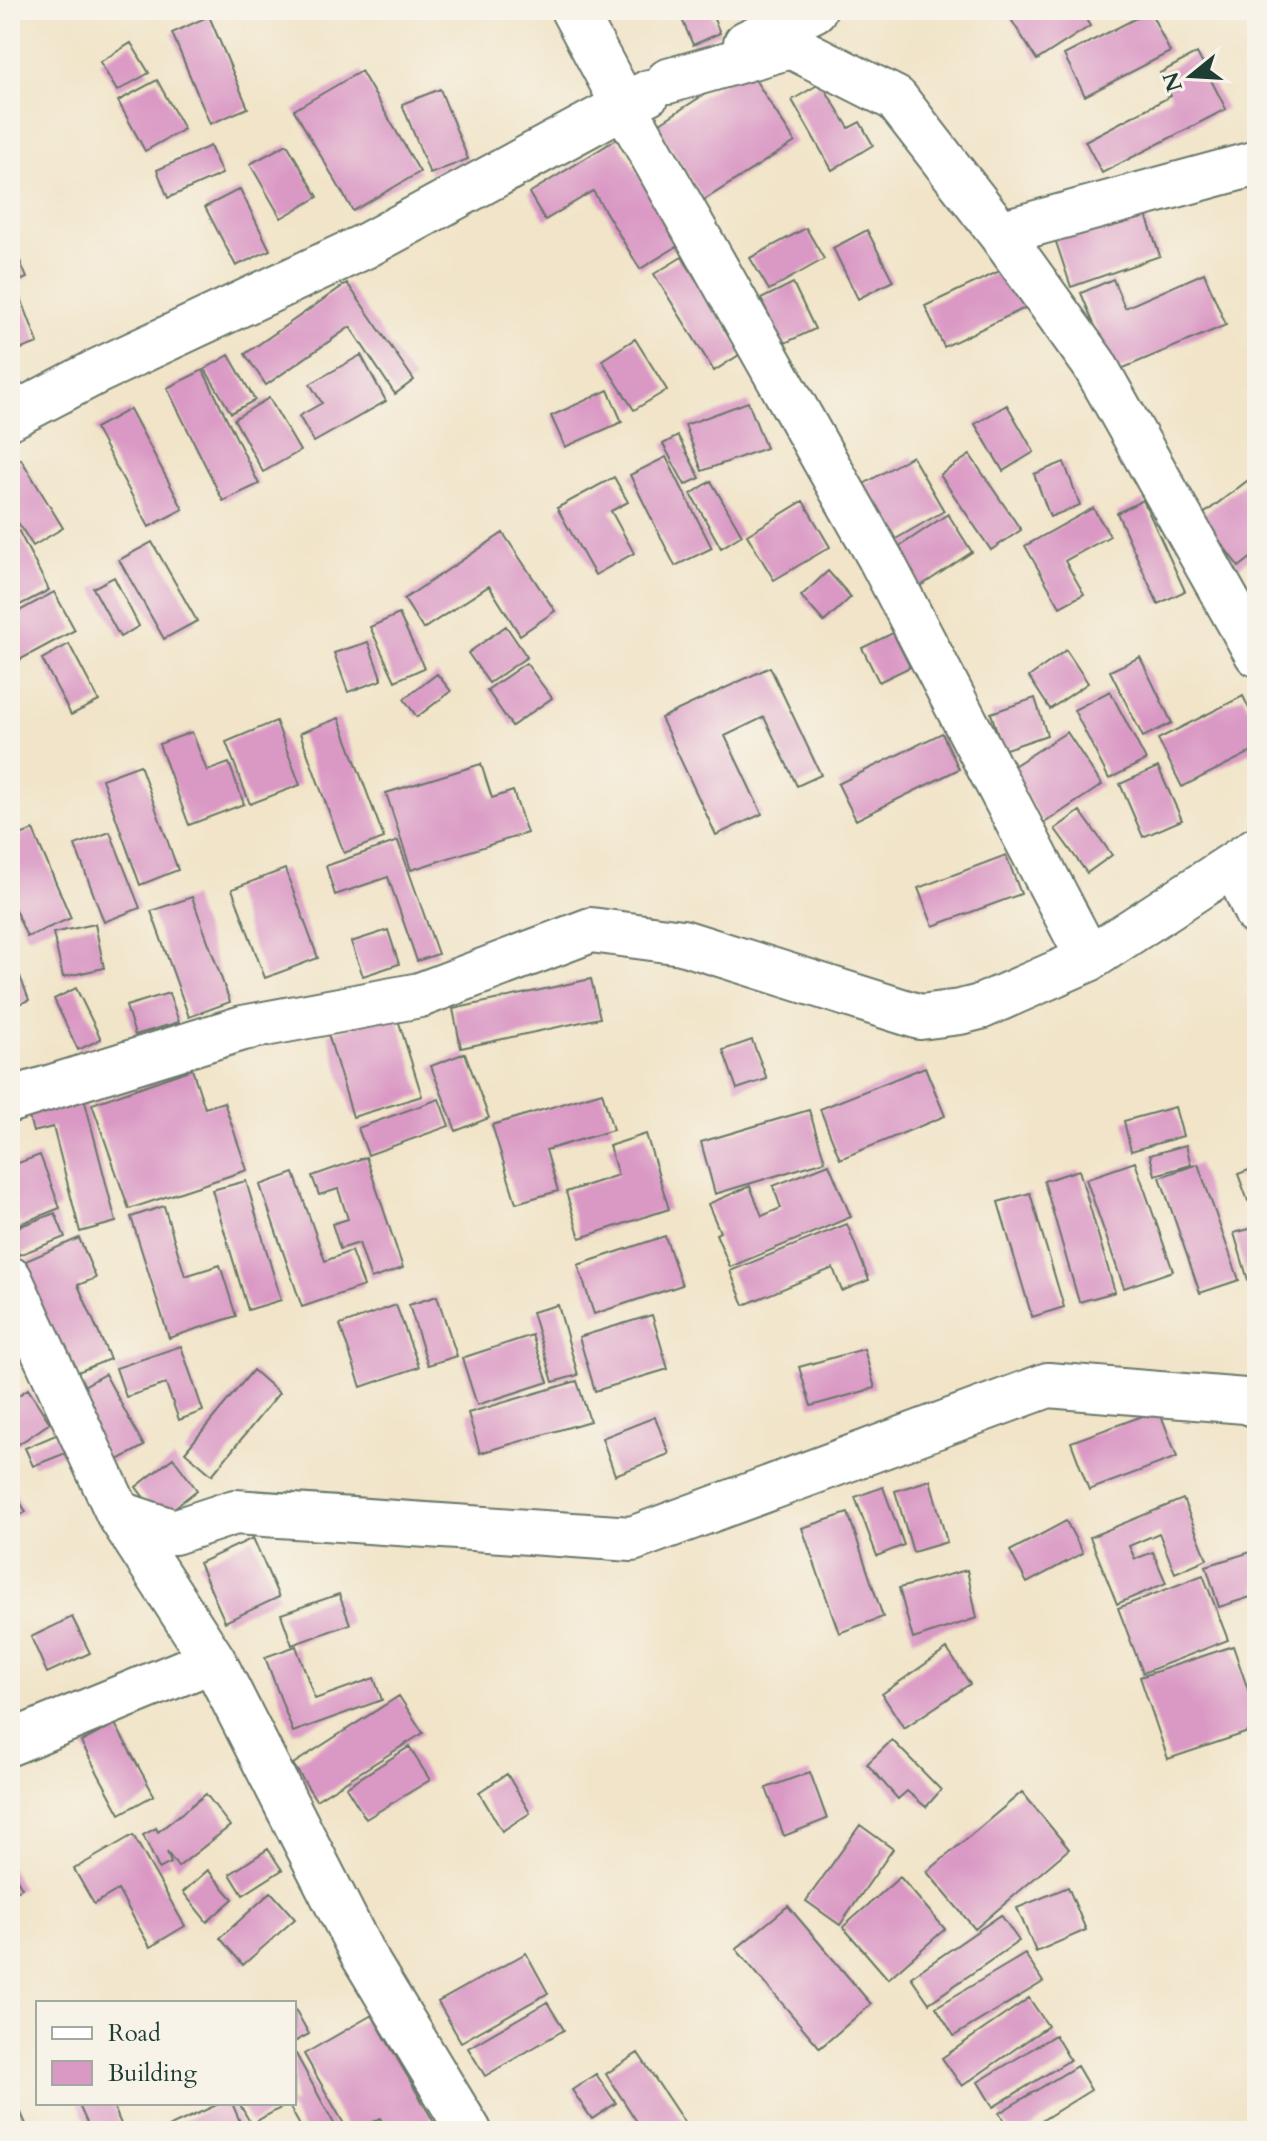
<svg xmlns="http://www.w3.org/2000/svg" width="1267" height="2141" viewBox="0 0 1267 2141" font-family="Cardo,serif">
	<style>
		.building { fill: #da99c5 }
		.lines { fill: none; stroke-linecap: round; stroke-linejoin: round }
		.minor-casing { stroke: #687768; stroke-width: 48 }
		.minor { stroke: #fff; stroke-width: 44 }
	</style>
	<rect width="100%" height="100%" fill="#f7f3e8"/>
	<filter id="ink" filterUnits="userSpaceOnUse"><feTurbulence type="fractalNoise" baseFrequency=".0125" numOctaves="2"/><feDisplacementMap in="SourceGraphic" scale="16" xChannelSelector="R" yChannelSelector="G"/><feConvolveMatrix kernelMatrix="1 2 1 2 8 2 1 2 1" color-interpolation-filters="sRGB"/></filter>
	<filter id="wash" filterUnits="userSpaceOnUse"><feTurbulence type="fractalNoise" baseFrequency=".006" numOctaves="4" result="noise"/><feDisplacementMap in="SourceGraphic" scale="32" xChannelSelector="R" yChannelSelector="G"/><feGaussianBlur stdDeviation="1.8" result="paint"/><feColorMatrix in="noise" values="0 0 0 0 0 0 0 0 0 0 0 0 0 0 0 0 0 1.4 0 .05"/><feComposite in="paint" operator="in"/></filter>
	<g filter="url(#wash)">
		<rect width="100%" height="100%" fill="#f1e4c8"/>
		<g id="blocks">
			<path class="building" d="M678,10h32l10,23 -27,12z
				M1005,10h40l6,9 12,-9h17l10,16 -53,34z
				M1150,11l20,41 -85,44 -21,-41z
				M209,16l39,92 -38,16 -38,-91z
				M131,43l18,30 -32,18 -17,-29z
				M1197,53l29,56 -124,64 -17,-32 86,-45 -11,-23z
				M747,67l48,75 -91,58 -47,-75z
				M361,71l59,101 -67,39 -59,-101z
				M157,80l27,49 -39,22 -27,-50z
				M821,83l28,45 11,-6 13,23 -41,25 -40,-70z
				M440,89l28,70 -38,15 -28,-70z
				M617,139l64,105 -41,25 -47,-78 -48,29 -16,-27z
				M287,144l31,53 -37,21 -31,-54z
				M210,146l12,28 -54,24 -11,-28z
				M240,189l30,61 -34,16 -31,-59z
				M1144,209l16,47 -89,31 -16,-48z
				M806,228l18,31 -55,31 -19,-32z
				M867,230l26,51 -35,18 -25,-51z
				M10,237l17,41 -17,7z
				M682,257l60,96 -28,18 -60,-97z
				M1008,267l19,40 -83,40 -19,-41z
				M1204,273l22,52 -112,47 -33,-79 32,-14 12,29z
				M347,283l67,97 -19,14 -45,-67 -84,58 -21,-31z
				M793,283l22,46 -32,15 -22,-45z
				M21,298l17,45 -28,10v-51z
				M635,339l32,51 -33,20 -32,-50z
				M229,355l26,45 -24,13 -26,-44z
				M361,355l25,46 -72,41 -15,-26 23,-13 -12,-19z
				M203,370l56,114 -36,17 -56,-113z
				M608,390l14,32 -57,25 -14,-31z
				M269,398l31,53 -37,21 -29,-53z
				M748,402l18,46 -64,23 -17,-46z
				M1007,405l27,47 -31,19 -28,-47z
				M130,409l53,100 -34,18 -54,-99z
				M678,436l22,42 -15,7 -22,-41z
				M970,455l51,75 -30,20 -51,-75z
				M912,456l32,55 -50,29 -32,-55z
				M666,457l46,91 -37,18 -45,-91z
				M21,459l42,69 -30,18 -23,-36v-44z
				M1064,462l16,43 -30,12 -16,-43z
				M614,477l14,25 -17,9 23,42 -39,22 -38,-67z
				M1251,478l6,8v67l-18,14 -38,-51z
				M711,481l31,54 -21,13 -30,-54z
				M1143,500l42,91 -27,13 -41,-91z
				M803,501l27,46 -56,33 -27,-45z
				M1093,508l17,28 -45,25 19,33 -24,13 -35,-61z
				M10,514l39,76 -39,20z
				M948,514l24,38 -53,35 -25,-37z
				M503,533l52,78 -35,24 -31,-49 -66,43 -19,-30z
				M152,542l45,79 -33,18 -45,-79z
				M828,571l23,26 -27,25 -23,-26z
				M114,577l25,49 -19,11 -27,-49z
				M54,592l21,38 -65,35v-49z
				M399,614l25,54 -29,13 -25,-54z
				M506,626l21,31 -38,26 -21,-30z
				M893,633l17,34 -31,15 -17,-34z
				M368,642l14,38 -34,12 -14,-39z
				M69,644l30,57 -28,14 -29,-56z
				M1066,650l22,33 -38,26 -21,-32z
				M1140,657l32,66 -29,14 -33,-66z
				M526,663l26,35 -40,28 -25,-36z
				M770,667l51,108 -24,11 -33,-69 -39,19 37,78 -46,21 -55,-117z
				M437,674l14,17 -34,26 -13,-18z
				M1110,691l36,69 -37,19 -35,-69z
				M1243,696l14,29v24l-75,38 -24,-48z
				M1035,698l12,37 -44,15 -12,-37z
				M339,718l45,120 -40,15 -44,-120z
				M276,721l24,64 -50,19 -24,-62z
				M192,732l15,39 22,-8 15,41 -55,21 -30,-81z
				M1067,732l35,53 -58,38 -35,-54z
				M942,733l17,36 -103,51 -18,-36z
				M481,764l11,34 21,-7 14,42 -116,37 -25,-77z
				M140,765l38,105 -38,15 -38,-106z
				M1158,767l24,53 -39,17 -23,-53z
				M1080,811l32,44 -25,18 -32,-44z
				M33,830l38,88 -44,19 -17,-39v-59z
				M110,832l30,76 -36,14 -29,-77z
				M398,841l40,113 -21,7 -29,-84 -53,18 -9,-29z
				M1006,855l15,39 -88,32 -15,-38z
				M285,869l33,89 -53,20 -33,-89z
				M192,897l38,105 -41,15 -38,-106z
				M95,924l9,44 -41,9 -10,-44z
				M388,930l11,34 -36,12 -12,-34z
				M10,950l19,50 -19,8z
				M591,979l9,39 -139,30 -8,-39z
				M76,988l25,51 -23,11 -24,-51z
				M169,993l10,29 -44,13 -9,-29z
				M396,1013l26,83 -69,21 -25,-83z
				M752,1040l15,39 -30,10 -14,-39z
				M465,1053l24,65 -33,13 -25,-65z
				M925,1067l20,49 -105,43 -20,-50z
				M192,1069l13,39 19,-6 23,68 -118,39 -37,-105z
				M602,1092l11,38 -67,20 12,41 -42,12 -24,-78z
				M84,1098l32,124 -36,10 -27,-105 -20,5 -5,-19z
				M439,1099l10,27 -81,29 -10,-27z
				M1175,1107l8,29 -52,15 -7,-30z
				M809,1110l16,51 -110,33 -14,-52z
				M646,1134l23,75 -89,29 -14,-46 52,-17 -9,-29z
				M1186,1145l5,20 -36,10 -5,-20z
				M40,1155l20,53 -40,16 -10,-24v-34z
				M366,1157l37,111 -32,11 -12,-36 -19,6 -8,-25 16,-5 -10,-30 -19,6 -7,-19z
				M1135,1162l38,109 -49,17 -38,-109z
				M829,1164l22,53 -121,50 -14,-33 4,-2 -12,-28 42,-18 12,30 19,-8 -8,-22z
				M1198,1164l41,116 -39,13 -40,-116z
				M1257,1167v30l-9,4 -10,-27z
				M1079,1170l36,122 -36,10 -35,-121z
				M294,1173l31,88 26,-10 13,35 -62,21 -42,-122z
				M246,1181l35,119 -33,10 -36,-120z
				M1030,1193l34,114 -32,10 -34,-115z
				M164,1206l21,70 35,-11 16,51 -67,22 -38,-121z
				M55,1213l10,24 -46,18 -9,-25z
				M847,1224l22,56 -27,11 -9,-23 -89,37 -14,-34z
				M1257,1227v57l-7,3 -16,-54z
				M665,1236l17,49 -88,29 -16,-49z
				M79,1238l17,40 -18,7 32,74 -42,17 -47,-113z
				M437,1296l20,60 -29,9 -19,-60z
				M396,1305l23,62 -58,20 -21,-62z
				M558,1305l20,70 -25,7 -21,-70z
				M652,1315l16,54 -73,22 -16,-54z
				M532,1335l16,47 -71,23 -15,-47z
				M181,1346l22,65 -24,9 -13,-36 -40,13 -10,-29z
				M864,1349l11,39 -64,18 -12,-39z
				M253,1370l26,23 -67,82 -27,-23z
				M105,1374l39,72 -33,18 -39,-71z
				M577,1381l13,40 -110,32 -12,-40z
				M28,1389l22,34 -40,27v-49z
				M1159,1410l18,47 -88,33 -18,-48z
				M655,1417l14,37 -54,21 -13,-37z
				M58,1434l8,19 -33,13 -8,-18z
				M173,1458l24,32 -37,29 -24,-32z
				M930,1480l17,62 -34,10 -18,-61z
				M10,1485l16,27 -16,9z
				M883,1487l21,58 -27,11 -22,-59z
				M1183,1499l24,60 -32,14 -16,-40 -30,13 6,13 18,-7 13,31 -49,21 -27,-67z
				M848,1513l35,104 -44,16 -37,-105z
				M1066,1521l17,32 -56,30 -17,-32z
				M253,1538l26,59 -54,25 -26,-59z
				M1257,1550v45l-38,12 -13,-41z
				M967,1570l10,48 -64,21 -14,-51z
				M1203,1575l25,65 -85,33 -25,-65z
				M339,1594l11,30 -58,21 -11,-31z
				M72,1617l18,36 -43,20 -16,-36z
				M296,1646l19,53 59,-21 8,22 -89,32 -28,-75z
				M1233,1646l24,70v13l-89,30 -28,-82z
				M947,1649l23,35 -66,44 -22,-34z
				M399,1696l24,37 -107,67 -23,-36z
				M115,1724l39,71 -34,19 -39,-72z
				M892,1740l49,50 -15,17 -19,-16 -9,8 -31,-35z
				M409,1747l21,33 -64,39 -20,-32z
				M810,1772l17,47 -43,17 -18,-48z
				M507,1774l23,39 -28,18 -23,-39z
				M1022,1792l47,57 -94,80 -48,-57z
				M206,1794l24,32 -52,41 -11,-15 4,11 -12,6 -16,-34 13,-7 2,4z
				M860,1825l33,24 -53,76 -34,-24z
				M133,1835l52,91 -35,21 -32,-57 -24,14 -20,-35z
				M268,1849l14,21 -39,25 -13,-21z
				M10,1867l12,21 -12,7z
				M208,1870l25,29 -26,23 -24,-30z
				M900,1877l45,52 -57,50 -45,-52z
				M1068,1887l18,43 -50,22 -19,-44z
				M271,1892l24,27 -52,46 -23,-27z
				M788,1906l83,98 -51,44 -84,-99z
				M1001,1915l18,26 -90,62 -18,-26z
				M526,1953l22,40 -87,49 -23,-40z
				M1025,1954l18,28 -89,54 -18,-29z
				M1029,1998l19,28 -86,60 -20,-28z
				M547,2002l17,28 -79,46 -17,-28z
				M294,2007l15,27 -15,8z
				M372,2015l67,116h-51l-8,-13 -22,13h-10l-44,-77z
				M1055,2035l15,25 -77,47 -15,-25z
				M638,2053l52,78h-47l-37,-57z
				M296,2054l42,77h-35l-15,-27 -37,20 -12,-21h55v-48z
				M1077,2066l14,24 -66,41h-15l-11,-18z
				M596,2074l20,29 -24,16 -20,-29z
				M78,2103h34l12,28h-53l17,-6z
				M221,2103h11l12,28h-74l-2,-4z
				M17,2104l12,27h-19v-24z"/>
		</g>
	</g>
	<g filter="url(#ink)">
		<use href="#blocks" fill-opacity="0" stroke="#687768" stroke-width="2"/>
		<g class="lines">
			<g class="minor-casing">
				<path id="minor" d="M573,10l52,97 255,451 209,401
					M746,43l68,-33
					M668,81l123,-35 105,53 104,134 94,131 163,290
					M1000,233l257,-70
					M10,417l88,-46 267,-125 284,-154
					M1235,865l22,49
					M10,1100l233,-72 177,-33 171,-65 91,12 238,75 40,-5 20,-5 109,-48 168,-110
					M10,1279l108,234 95,147 150,295 106,176
					M118,1513l56,19 61,-20 397,27 416,-154 197,16 12,4
					M10,1743l203,-83"/>
			</g>
			<use href="#minor" class="minor"/>
		</g>
	</g>
	<rect width="1267" height="2141" fill="none" stroke="#f7f3e8" stroke-width="40"/>
	<rect x="36" y="2001" width="260" height="104" fill="#f7f3e8" stroke="#a1aaa0" stroke-width="2"/>
	<rect x="52" y="2027" width="40" height="12" fill="#ffffff" stroke="#a1aaa0" stroke-width="2"/>
	<text x="108" y="2041" font-size="24" fill="#1f3d34">Road</text>
	<rect x="52" y="2061" width="40" height="24" fill="#da99c5" stroke="#a1aaa0" stroke-width="2"/>
	<text x="108" y="2081" font-size="24" fill="#1f3d34">Building</text>
	<g transform="translate(1191 76) rotate(252)" stroke="#f7f3e8" stroke-width="6" paint-order="stroke">
	<path d="M0-6L14 30L0 20L-14 30Z" fill="#1f3d34"/>
	<text y="-12" font-size="22" font-weight="bold" text-anchor="middle" fill="#1f3d34">N</text>
	</g>
</svg>
